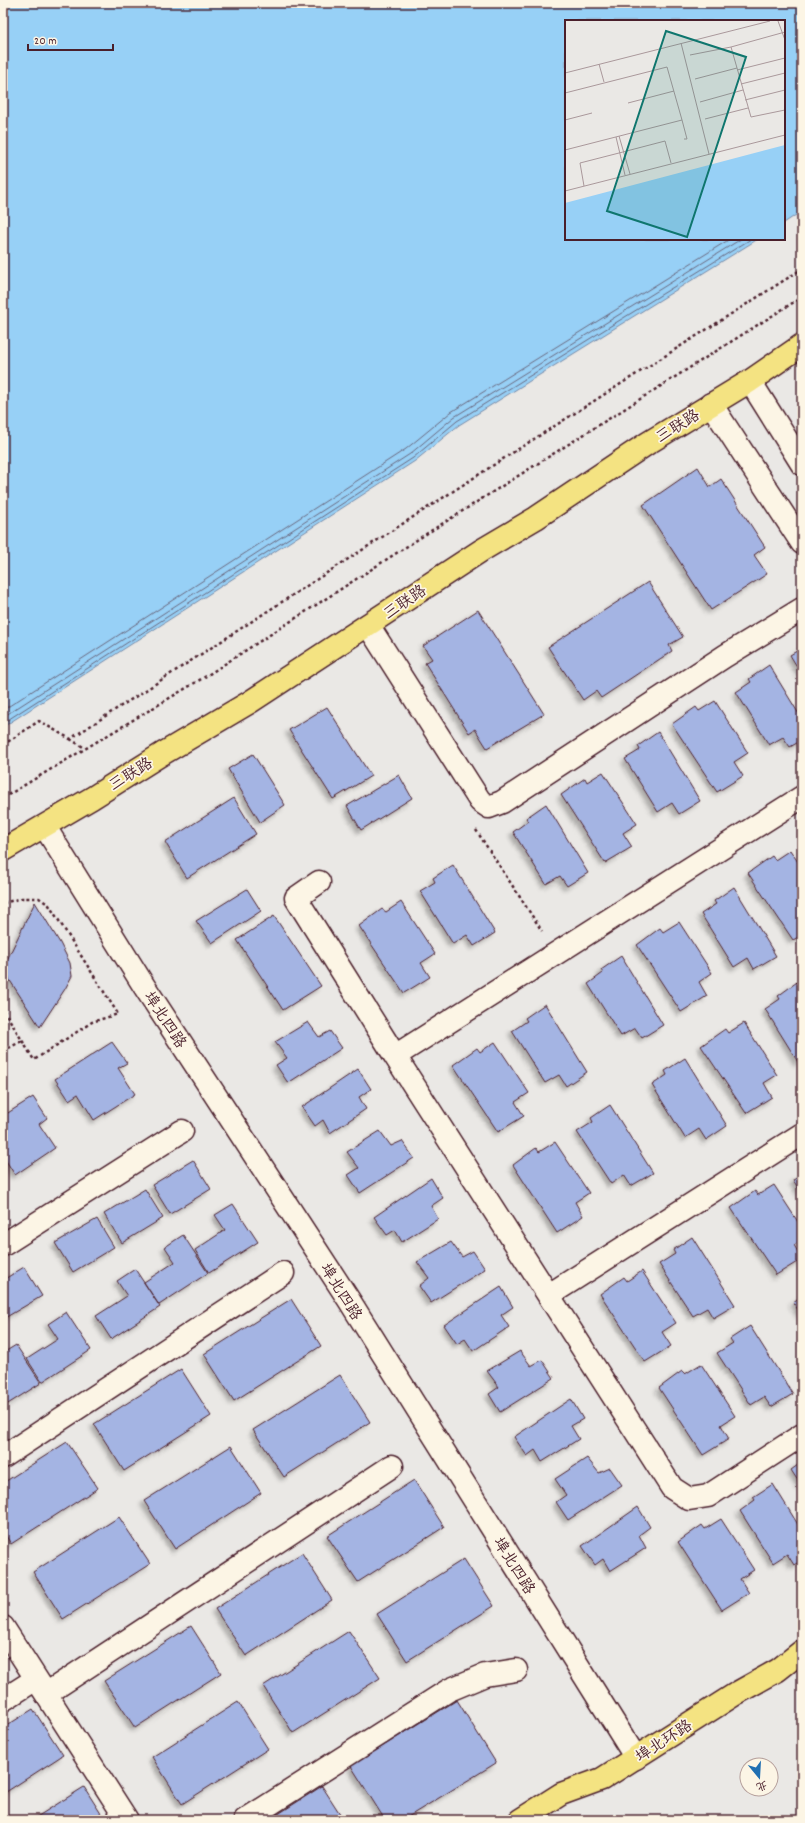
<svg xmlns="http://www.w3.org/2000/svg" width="805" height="1823" viewBox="0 0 805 1823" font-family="Dekko,'LXGW WenKai TC',sans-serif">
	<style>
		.water { fill: #97d0f6; stroke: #7889a5 }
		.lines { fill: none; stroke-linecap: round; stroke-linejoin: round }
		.shore { stroke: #69667c; stroke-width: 1 }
		.building { fill: #a4b4e3; stroke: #4a1f2b; filter: url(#shadow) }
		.minor-casing { stroke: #4a1f2b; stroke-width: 25 }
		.major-casing { stroke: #4a1f2b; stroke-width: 25 }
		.path { stroke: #4a1f2b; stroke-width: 2.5; stroke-dasharray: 3 3; stroke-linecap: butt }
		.minor { stroke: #fcf5e5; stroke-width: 22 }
		.major { stroke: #f4e382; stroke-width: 22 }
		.labels { text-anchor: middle; stroke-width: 3.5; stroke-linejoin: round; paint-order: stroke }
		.street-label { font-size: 16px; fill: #4a1f2b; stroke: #fcf5e5 }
		.inset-road { fill: none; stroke: #aa989b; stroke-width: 1 }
		.view { fill: #0f766e; fill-opacity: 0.15; stroke: #0f766e; stroke-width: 2 }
		.inset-edge { fill: none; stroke: #4a1f2b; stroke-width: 2 }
	</style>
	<defs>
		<filter id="shadow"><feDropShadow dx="-3.5" dy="3.5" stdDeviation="2" flood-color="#0004"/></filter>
	</defs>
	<rect width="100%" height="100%" fill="#eae8e5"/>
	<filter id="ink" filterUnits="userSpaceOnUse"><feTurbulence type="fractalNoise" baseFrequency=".025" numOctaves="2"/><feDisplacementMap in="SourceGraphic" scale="8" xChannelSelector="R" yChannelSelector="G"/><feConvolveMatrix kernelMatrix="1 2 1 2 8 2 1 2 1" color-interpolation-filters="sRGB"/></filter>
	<g filter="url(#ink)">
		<path class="water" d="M3,3h799v208l-18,12v-202h-218v218h192l-299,186 -44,36 -412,266z"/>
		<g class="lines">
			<path class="shore" d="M3,710l403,-261 45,-37 279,-173
				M3,717l407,-263 44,-37 287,-178
				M3,723l410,-265 44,-37 294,-182"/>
		</g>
		<path class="building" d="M698,467l12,20 11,-8 44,68 -11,8 13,19 -56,36 -68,-105z
			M648,582l35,55 -14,8 3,6 -71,47 -5,-7 -13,9 -35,-53z
			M478,610l66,104 -57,34 -12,-19 -6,4 -44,-70 7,-4 -9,-13z
			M802,648v27l-12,-20z
			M769,665l33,54v21l-12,7 -7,-10 -14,8 -33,-53 15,-10 -2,-3z
			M715,701l33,52 -14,9 9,14 -26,16 -45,-68 24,-17 3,4z
			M327,707l44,69 -38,23 -44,-69z
			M658,732l42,69 -21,13 -7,-11 -14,9 -33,-53 15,-9 -2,-4z
			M253,754l32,51 -25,17 -32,-53z
			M603,772l34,52 -14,9 9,14 -27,16 -44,-68 24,-17 2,4z
			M399,775l13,23 -51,32 -14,-24z
			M234,798l22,36 -69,44 -22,-36z
			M546,804l42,69 -21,13 -7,-10 -14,8 -33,-52 15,-11 -2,-3z
			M790,850l12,18v67l-9,5 -45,-67 24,-17 3,4z
			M453,865l42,68 -21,13 -7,-11 -14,9 -33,-53 15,-9 -2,-4z
			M734,887l42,69 -22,13 -6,-11 -14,9 -33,-53 15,-10 -2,-3z
			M247,889l14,22 -49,32 -16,-22z
			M35,902l25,41 10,20 2,13 -7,13 -25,38 -31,-48 -3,-17z
			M401,902l34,52 -14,9 9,14 -26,16 -45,-67 23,-17 4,3z
			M274,916l47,70 -38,24 -46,-70z
			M679,922l33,51 -13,9 8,14 -26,16 -44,-67 23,-17 3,4z
			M621,956l42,69 -21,13 -7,-10 -14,8 -33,-52 15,-11 -2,-3z
			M797,982l5,8v69l-4,3 -33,-53 15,-10 -2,-3z
			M545,1004l42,68 -21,14 -7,-11 -14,8 -33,-52 15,-10 -2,-3z
			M308,1022l11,15 11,-6 12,17 -54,35 -12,-18 11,-7 -12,-16z
			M744,1023l33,52 -13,8 8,14 -26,16 -45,-67 24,-17 3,4z
			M112,1042l15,21 -9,5 17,26 -41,26 -16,-26 -9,6 -14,-21z
			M495,1042l34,51 -14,9 9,14 -26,16 -45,-67 24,-17 3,4z
			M685,1058l42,68 -21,14 -7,-11 -14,9 -33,-53 15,-10 -2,-4z
			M358,1069l13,20 -12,8 7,12 -36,24 -7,-13 -8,6 -13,-19z
			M33,1097l14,21 -8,6 16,24 -40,27 -12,-19v-40z
			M610,1105l43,68 -22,13 -7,-11 -13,9 -34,-52 16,-10 -2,-4z
			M380,1131l11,15 11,-5 12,17 -54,35 -12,-18 11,-7 -12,-16z
			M555,1142l34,51 -14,9 8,14 -26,17 -44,-68 23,-17 3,4z
			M193,1160l18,29 -41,25 -18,-29z
			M802,1175v19l-9,-14z
			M431,1178l12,20 -12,8 7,13 -36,23 -7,-12 -8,5 -13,-18z
			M774,1185l28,43v12l-8,5 8,14 -26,16 -45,-67 24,-17 3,4z
			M145,1189l18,29 -41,25 -18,-29z
			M233,1204l25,38 -49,31 -14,-23 30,-20 -10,-15z
			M97,1219l17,28 -41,25 -18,-29z
			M183,1235l25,38 -49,32 -15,-23 31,-20 -10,-15z
			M692,1237l43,68 -22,13 -6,-10 -14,8 -34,-52 16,-10 -2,-4z
			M451,1242l11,15 11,-6 12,18 -54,34 -12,-17 10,-8 -12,-16z
			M24,1267l18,29 -39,23v-39z
			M135,1269l25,38 -49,32 -15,-23 31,-20 -10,-15z
			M642,1271l34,52 -14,9 9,14 -26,16 -45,-68 24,-17 3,4z
			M501,1287l12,20 -12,8 8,12 -36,24 -8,-12 -8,5 -13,-19z
			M802,1296v20l-9,-14z
			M291,1299l30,47 -87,55 -30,-47z
			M66,1312l25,38 -49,32 -15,-23 31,-20 -10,-15z
			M750,1326l43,68 -22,13 -7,-10 -13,8 -34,-52 16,-10 -3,-4z
			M16,1345l25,38 -38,24v-32l6,-4 -6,-8v-10z
			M520,1351l11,15 11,-6 12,18 -54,34 -11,-18 10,-7 -12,-16z
			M701,1364l34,52 -14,9 8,14 -26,16 -44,-67 23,-17 3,3z
			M181,1369l30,47 -87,55 -30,-47z
			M340,1375l30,47 -86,55 -31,-47z
			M571,1399l12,20 -12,7 8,13 -37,23 -7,-12 -8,6 -13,-19z
			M67,1442l31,46 -87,56 -8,-13v-48z
			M231,1446l30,47 -86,56 -31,-48z
			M587,1458l12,15 11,-5 12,17 -54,35 -12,-18 10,-7 -11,-16z
			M802,1462v25l-11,-17z
			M414,1480l30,47 -86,55 -31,-46z
			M773,1484l29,47v29l-8,5 -7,-11 -14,9 -33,-52 15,-11 -2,-3z
			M638,1507l12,20 -11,8 7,13 -36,23 -7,-12 -8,6 -13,-19z
			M119,1517l31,47 -87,55 -30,-47z
			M721,1519l33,51 -14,9 9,14 -27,17 -44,-68 24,-17 3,4z
			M302,1553l30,47 -86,56 -31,-47z
			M464,1559l30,47 -87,55 -30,-47z
			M191,1626l30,47 -86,55 -31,-47z
			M349,1631l31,47 -87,55 -30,-47z
			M457,1700l39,63 -93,57h-18l-34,-54z
			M238,1702l30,47 -86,55 -30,-47z
			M33,1709l30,46 -60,39v-66z
			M322,1786l22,34h-75z
			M84,1787l21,33h-73z"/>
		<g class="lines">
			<g class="minor-casing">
				<path id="minor" d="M750,381l52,83
					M711,404l91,139
					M368,625l112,176 9,6 13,-5 223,-146 77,-47
					M45,827l99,159 205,314 287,458
					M319,882l-23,16 99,158 407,-259
					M395,1056l277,432 17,11 19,-3 94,-61
					M3,1245l179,-114
					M549,1295l253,-161
					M3,1457l280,-184
					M3,1627l124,193
					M46,1694l346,-228
					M3,1700l33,-21
					M245,1820l204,-130 36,-15 31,-5"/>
			</g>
			<g class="major-casing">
				<path id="major" d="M3,850l89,-52 70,-44 88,-52 232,-152 54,-32 112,-75 102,-62 52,-36
					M520,1820l41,-26 41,-15 135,-86 41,-23 24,-19"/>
			</g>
			<path class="path" d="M70,739l15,9
				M3,745l36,-24 31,18 453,-293 279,-177
				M3,798l200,-120 223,-144 376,-237
				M476,830l66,101
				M3,903l19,-5h17l10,7 69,109 -26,8 -58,38 -31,-51
				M3,1051l19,-10"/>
			<use href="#minor" class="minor"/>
			<use href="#major" class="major"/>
		</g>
	</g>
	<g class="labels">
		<g class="street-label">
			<text transform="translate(677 425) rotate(-32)" y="6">三联路</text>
			<text transform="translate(404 601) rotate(-34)" y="6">三联路</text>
			<text transform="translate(130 773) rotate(-32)" y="6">三联路</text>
			<text transform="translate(166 1019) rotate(57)" y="6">埠北四路</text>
			<text transform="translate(342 1291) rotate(58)" y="6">埠北四路</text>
			<text transform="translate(515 1565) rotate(58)" y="6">埠北四路</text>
			<text transform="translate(663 1740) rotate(-33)" y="6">埠北环路</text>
		</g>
	</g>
	<g transform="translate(565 20)">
		<rect width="220" height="220" fill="#eae8e5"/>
		<path d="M220,125v94h-220v-36z" fill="#97d0f6"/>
		<path class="inset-road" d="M213,1l7,19M116,23l28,111M166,27l54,-15M125,35l41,-8 20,70 34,-7M34,44l5,18M172,50l48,-12M0,53l205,-52M130,59l42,-11M176,64l44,-11M0,73l102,-26 15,53M180,80l40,-10M135,82l43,-12M63,83l46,-12M140,99l43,-11M0,100l27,-7M54,116l11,38M51,117l9,38M0,130l117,-30 5,19h-3M19,166l-4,-23 39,-10 46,-12 6,22M0,171l220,-56"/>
		<path class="view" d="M101,11l80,26 -59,180 -80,-26z"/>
		<rect width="220" height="220" class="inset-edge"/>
	</g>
	<rect width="805" height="1823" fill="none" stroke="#fcf5e5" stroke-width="16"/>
	<rect x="8" y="8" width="789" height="1807" fill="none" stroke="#4a1f2b" stroke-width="1.5" filter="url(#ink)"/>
	<g transform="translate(759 1777) rotate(162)"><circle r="19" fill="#fcf5e5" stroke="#b59f9b"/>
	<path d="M0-3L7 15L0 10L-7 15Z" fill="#1f6fb2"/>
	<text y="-6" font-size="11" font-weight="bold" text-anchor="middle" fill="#4a1f2b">北</text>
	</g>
	<path d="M28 44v6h85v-6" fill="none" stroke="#4a1f2b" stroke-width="2"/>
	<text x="34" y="44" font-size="12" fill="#4a1f2b" stroke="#fcf5e5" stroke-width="3" paint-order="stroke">20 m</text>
</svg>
